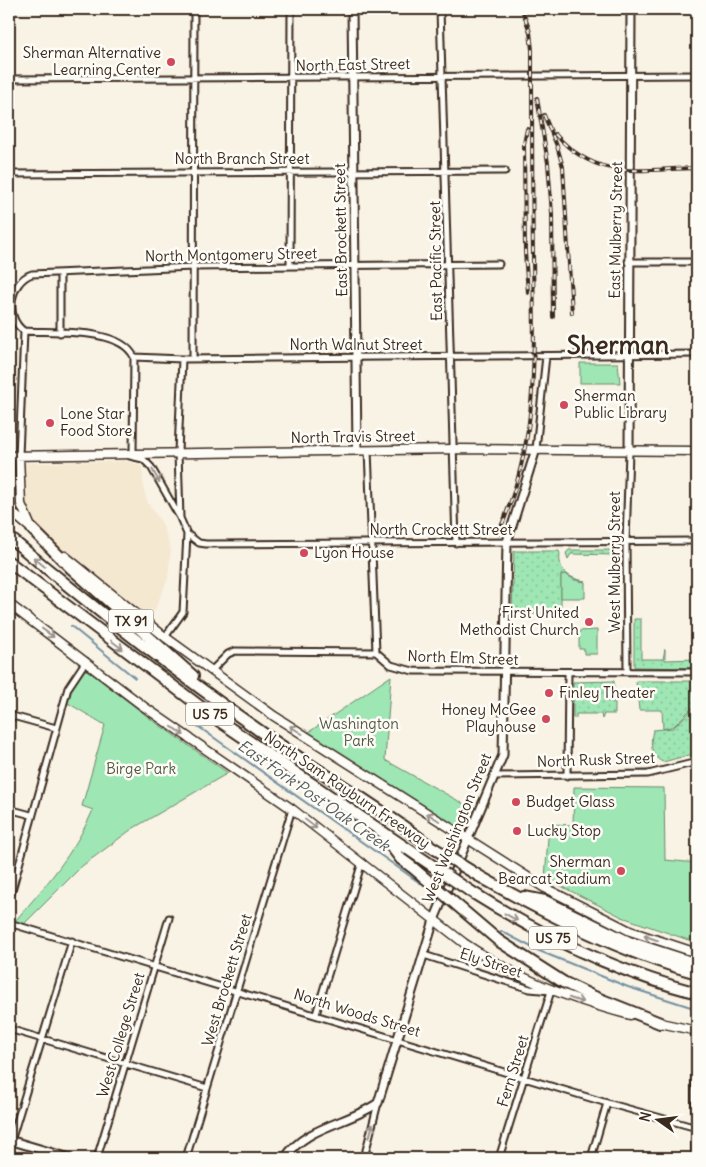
<svg xmlns="http://www.w3.org/2000/svg" width="706" height="1167" viewBox="0 0 706 1167" font-family="Delius,sans-serif">
	<style>
		.built { fill: #f5e8d1 }
		.grass { fill: url(#grass-dots); stroke: #6c8868 }
		.park { fill: #9ee6b3; stroke: #6c8868 }
		.lines { fill: none; stroke-linecap: round; stroke-linejoin: round }
		.stream { stroke: #7290a1; stroke-width: 2 }
		.minor-casing { stroke: #3b2a1e; stroke-width: 9 }
		.tertiary-casing { stroke: #3b2a1e; stroke-width: 11 }
		.secondary-casing { stroke: #3b2a1e; stroke-width: 11 }
		.motorway-casing { stroke: #3b2a1e; stroke-width: 14 }
		.minor { stroke: #fdfcf7; stroke-width: 5 }
		.tertiary { stroke: #fdfcf7; stroke-width: 7 }
		.secondary { stroke: #fdfcf7; stroke-width: 8 }
		.motorway { stroke: #fdfcf7; stroke-width: 10 }
		.rail-casing { stroke: #3b2a1e; stroke-width: 4 }
		.rail { stroke: #fdfcf7; stroke-width: 2; stroke-dasharray: 5.5; stroke-linecap: butt }
		.motorway-bridge-casing { stroke: #3b2a1e; stroke-width: 14; stroke-linecap: butt }
		.motorway-bridge { stroke: #fdfcf7; stroke-width: 10 }
		.oneway { stroke: #9c938a }
		.poi-dot { fill: #d1495b; stroke: #fdfcf7; stroke-width: 2 }
		.labels { text-anchor: middle; stroke-width: 5; stroke-linejoin: round; paint-order: stroke }
		.shield { fill: #fdfcf7; stroke: #75695f; stroke-width: 1 }
		.shield-label { font-size: 14px; font-weight: bold; fill: #3b2a1e }
		.poi-label { font-size: 15px; fill: #3b2a1e; stroke: #fdfcf7; text-anchor: start }
		.street-label { font-size: 15px; fill: #3b2a1e; stroke: #fdfcf7 }
		.park-label { font-size: 15px; fill: #545943; stroke: #fdfcf7 }
		.water-label { font-size: 16px; font-style: italic; fill: #575d5f; stroke: #fdfcf7 }
		.town-label { font-size: 25px; font-weight: bold; fill: #3b2a1e; stroke: #fdfcf7 }
	</style>
	<defs>
		<pattern id="grass-dots" width="8" height="8" patternUnits="userSpaceOnUse" patternTransform="scale(1.25)"><rect width="8" height="8" fill="#9ee6b3"/><path d="M2 2h.1M6 6h.1" fill="none" stroke="#89c59a" stroke-width="1.8" stroke-linecap="round"/></pattern>
	</defs>
	<rect width="100%" height="100%" fill="#f9f3e6"/>
	<filter id="ink" filterUnits="userSpaceOnUse"><feTurbulence type="fractalNoise" baseFrequency=".02" numOctaves="2"/><feDisplacementMap in="SourceGraphic" scale="10" xChannelSelector="R" yChannelSelector="G"/><feConvolveMatrix kernelMatrix="1 2 1 2 8 2 1 2 1" color-interpolation-filters="sRGB"/></filter>
	<g filter="url(#ink)">
		<path class="built" d="M127,461l15,5 2,24 4,13 14,20 9,26 -3,30 -18,42 -113,-89 -13,-27 -2,-39 4,-3z"/>
		<path class="grass" d="M569,550h45l5,4v12l-4,1 -2,-3 2,-8 -1,-1 -43,-1 -3,5 -2,-6z
			M514,551h45c2,4 0,6 1,11 2,13 14,17 25,19l-10,-1 -10,-6 -4,1v39h-49z
			M634,619h7v40h22l2,-10v11l32,-1v9l-63,-1z
			M614,681v14h-9v6l10,1v12h-11l-2,5 -1,-5h-25v4h-3v-36z
			M636,681h61v22l-23,23 -11,3 -1,-19h-23z
			M697,705v48l-34,9c-13,-5 -13,-20 -10,-32l20,-2z"/>
		<path class="park" d="M580,363h38l2,20h-40z
			M565,574l10,6 10,2v16h-24v-23z
			M597,630v24h-13v-5h-5v-18z
			M81,670h6l68,52 73,51 -96,56 -50,37 -58,58 -9,-3c32,-37 58,-66 78,-111l-11,-4 23,-81 -39,-23 3,-12z
			M391,676l-6,84 88,49 -10,18h-8l-149,-93z
			M574,787l90,1 1,72 32,3v80l-75,-26 -77,-39 4,-54 24,1z"/>
		<g class="lines">
			<path class="stream" d="M71,626l64,52
				M196,725l224,158
				M501,931l36,19 91,37 69,22"/>
			<g class="minor-casing">
				<path id="minor" d="M9,9h5
					M440,9l16,534
					M9,79l688,-4
					M9,174l496,-3
					M628,262h69
					M290,265l1,-256
					M24,331c29,2 96,-4 110,26l48,2 515,-5
					M60,333v-59
					M193,359l1,-350
					M536,449l10,-93
					M368,450l8,202
					M133,453l1,-96
					M19,456l5,-125c-20,-13 -14,-50 8,-57l161,-7 306,-3
					M130,456l13,3 8,8 28,49
					M187,534l12,9 7,1 491,-3
					M165,637l18,-25 1,-19 3,-59 -7,-16 -2,-66 4,-93
					M211,671l17,-17 7,-3 141,1 15,13 22,6 284,1
					M627,672l-1,-130 3,-91
					M9,715l47,13
					M495,776l153,-2 49,-12
					M567,776l1,-104
					M9,809l22,6
					M9,901l59,-213 18,-27
					M9,923l598,180 90,25
					M424,955l106,34 21,2 -52,167
					M316,1014l46,-152
					M9,1029l198,59
					M695,1030v128
					M11,1141l61,-200
					M97,1158l72,-240
					M186,1158l106,-349
					M364,1158l14,-55
					M591,1158l16,-55"/>
			</g>
			<g class="tertiary-casing">
				<path id="tertiary" d="M352,9l5,441
					M629,451l2,-442
					M9,1140l61,18
					M285,1158c21,-32 63,-34 93,-55l56,-183 69,-165 4,-213 29,-93"/>
			</g>
			<g class="secondary-casing">
				<path id="secondary" d="M9,456l445,-7 243,2
					M19,456l2,48 10,23
					M9,510l25,21
					M65,556l100,81 109,79 271,172 85,43 67,22
					M9,604l134,102 149,103 172,134c55,37 103,55 166,72
					M656,1022l41,9"/>
			</g>
			<g class="motorway-casing">
				<path id="motorway" d="M32,529l39,39 122,108
					M9,537c83,70 169,137 258,199 53,37 110,69 160,108
					M9,562l209,158 200,136
					M385,838l16,21 11,8
					M479,876c69,39 141,76 218,97
					M470,891c70,44 146,81 227,102
					M524,897l21,4 84,41 68,22
					M563,982l29,14 68,27"/>
			</g>
			<use href="#minor" class="minor"/>
			<use href="#tertiary" class="tertiary"/>
			<use href="#secondary" class="secondary"/>
			<use href="#motorway" class="motorway"/>
			<g class="rail-casing">
				<path id="rail" d="M537,98l11,65 4,51 1,103
					M544,115l13,31 6,21 9,146
					M527,129l-3,15 1,108 3,41
					M555,134c43,48 84,35 142,34
					M498,534c42,-94 36,-179 35,-279 -1,-68 -1,-137 -1,-205l-2,-18 -8,-23"/>
			</g>
			<use href="#rail" class="rail"/>
			<g class="motorway-bridge-casing">
				<path id="motorway-bridge" d="M427,844l52,32
					M418,856l52,35
					M412,867l87,74 64,41"/>
			</g>
			<use href="#motorway-bridge" class="motorway-bridge"/>
		</g>
		<defs><path id="oneway-shaft" d="M-6 0H5M1.5-3L5.5 0L1.5 3" fill="none" stroke-width="1.6" stroke-linecap="round" stroke-linejoin="round" transform="scale(1.25)"/></defs>
		<g class="oneway">
			<use href="#oneway-shaft" transform="translate(156 476) rotate(61)"/>
			<use href="#oneway-shaft" transform="translate(39 562) rotate(-140)"/>
			<use href="#oneway-shaft" transform="translate(48 633) rotate(36)"/>
			<use href="#oneway-shaft" transform="translate(117 645) rotate(37)"/>
			<use href="#oneway-shaft" transform="translate(296 730) rotate(-148)"/>
			<use href="#oneway-shaft" transform="translate(178 731) rotate(35)"/>
			<use href="#oneway-shaft" transform="translate(433 817) rotate(-148)"/>
			<use href="#oneway-shaft" transform="translate(311 824) rotate(37)"/>
			<use href="#oneway-shaft" transform="translate(511 917) rotate(29)"/>
			<use href="#oneway-shaft" transform="translate(651 938) rotate(-161)"/>
			<use href="#oneway-shaft" transform="translate(576 1000) rotate(18)"/>
			<use href="#oneway-shaft" transform="translate(371 1131) rotate(-75)"/>
		</g>
	</g>
	<g class="poi-dot">
		<circle cx="171" cy="62" r="5"/>
		<circle cx="564" cy="405" r="5"/>
		<circle cx="50" cy="423" r="5"/>
		<circle cx="304" cy="553" r="5"/>
		<circle cx="589" cy="622" r="5"/>
		<circle cx="549" cy="693" r="5"/>
		<circle cx="546" cy="719" r="5"/>
		<circle cx="516" cy="802" r="5"/>
		<circle cx="517" cy="831" r="5"/>
		<circle cx="621" cy="871" r="5"/>
	</g>
	<g class="labels">
		<g class="shield">
			<rect x="108.5" y="609.5" width="45" height="23" rx="4"/>
			<rect x="186" y="702.5" width="48" height="23" rx="4"/>
			<rect x="529" y="926.5" width="48" height="23" rx="4"/>
		</g>
		<g class="shield-label">
			<text x="131" y="626">TX 91</text>
			<text x="210" y="719">US 75</text>
			<text x="553" y="943">US 75</text>
		</g>
		<g class="poi-label">
			<text x="161" y="58" text-anchor="end">Sherman Alternative<tspan x="161" dy="17">Learning Center</tspan></text>
			<text x="574" y="401">Sherman<tspan x="574" dy="17">Public Library</tspan></text>
			<text x="60" y="419">Lone Star<tspan x="60" dy="17">Food Store</tspan></text>
			<text x="314" y="558">Lyon House</text>
			<text x="579" y="618" text-anchor="end">First United<tspan x="579" dy="17">Methodist Church</tspan></text>
			<text x="559" y="698">Finley Theater</text>
			<text x="536" y="715" text-anchor="end">Honey McGee<tspan x="536" dy="17">Playhouse</tspan></text>
			<text x="526" y="807">Budget Glass</text>
			<text x="527" y="836">Lucky Stop</text>
			<text x="611" y="867" text-anchor="end">Sherman<tspan x="611" dy="17">Bearcat Stadium</tspan></text>
		</g>
		<g class="street-label">
			<text transform="translate(353 65) rotate(-1)" y="5">North East Street</text>
			<text x="242" y="164">North Branch Street</text>
			<text transform="translate(341 230) rotate(-91)" y="5">East Brockett Street</text>
			<text transform="translate(616 230) rotate(-89)" y="5">East Mulberry Street</text>
			<text transform="translate(231 255) rotate(-1)" y="5">North Montgomery Street</text>
			<text transform="translate(436 261) rotate(-91)" y="5">East Pacific Street</text>
			<text x="356" y="350">North Walnut Street</text>
			<text transform="translate(353 437) rotate(-1)" y="5">North Travis Street</text>
			<text x="441" y="535">North Crockett Street</text>
			<text transform="translate(615 562) rotate(-90)" y="5">West Mulberry Street</text>
			<text transform="translate(463 658) rotate(2)" y="5">North Elm Street</text>
			<text transform="translate(596 760) rotate(-2)" y="5">North Rusk Street</text>
			<text transform="translate(347 790) rotate(34)" y="5">North Sam Rayburn Freeway</text>
			<text transform="translate(457 828) rotate(-68)" y="5">West Washington Street</text>
			<text transform="translate(491 963) rotate(18)" y="5">Ely Street</text>
			<text transform="translate(227 980) rotate(-73)" y="5">West Brockett Street</text>
			<text transform="translate(357 1013) rotate(17)" y="5">North Woods Street</text>
			<text transform="translate(121 1035) rotate(-73)" y="5">West College Street</text>
			<text transform="translate(513 1071) rotate(-73)" y="5">Fern Street</text>
		</g>
		<g class="park-label">
			<text x="359" y="729">Washington<tspan x="359" dy="17">Park</tspan></text>
			<text x="141" y="774">Birge Park</text>
		</g>
		<g class="water-label">
			<text transform="translate(314 795) rotate(35)" y="6">East Fork Post Oak Creek</text>
		</g>
		<g class="town-label">
			<text x="618" y="354">Sherman</text>
		</g>
	</g>
	<rect width="706" height="1167" fill="none" stroke="#fdfcf7" stroke-width="30"/>
	<rect x="15" y="15" width="676" height="1137" fill="none" stroke="#3b2a1e" stroke-width="2" filter="url(#ink)"/>
	<g transform="translate(658 1120) rotate(284)" stroke="#fdfcf7" stroke-width="4" paint-order="stroke">
	<path d="M0-4L9 19L0 12L-9 19Z" fill="#3b2a1e"/>
	<text y="-8" font-size="14" font-weight="bold" text-anchor="middle" fill="#3b2a1e">N</text>
	</g>
</svg>
